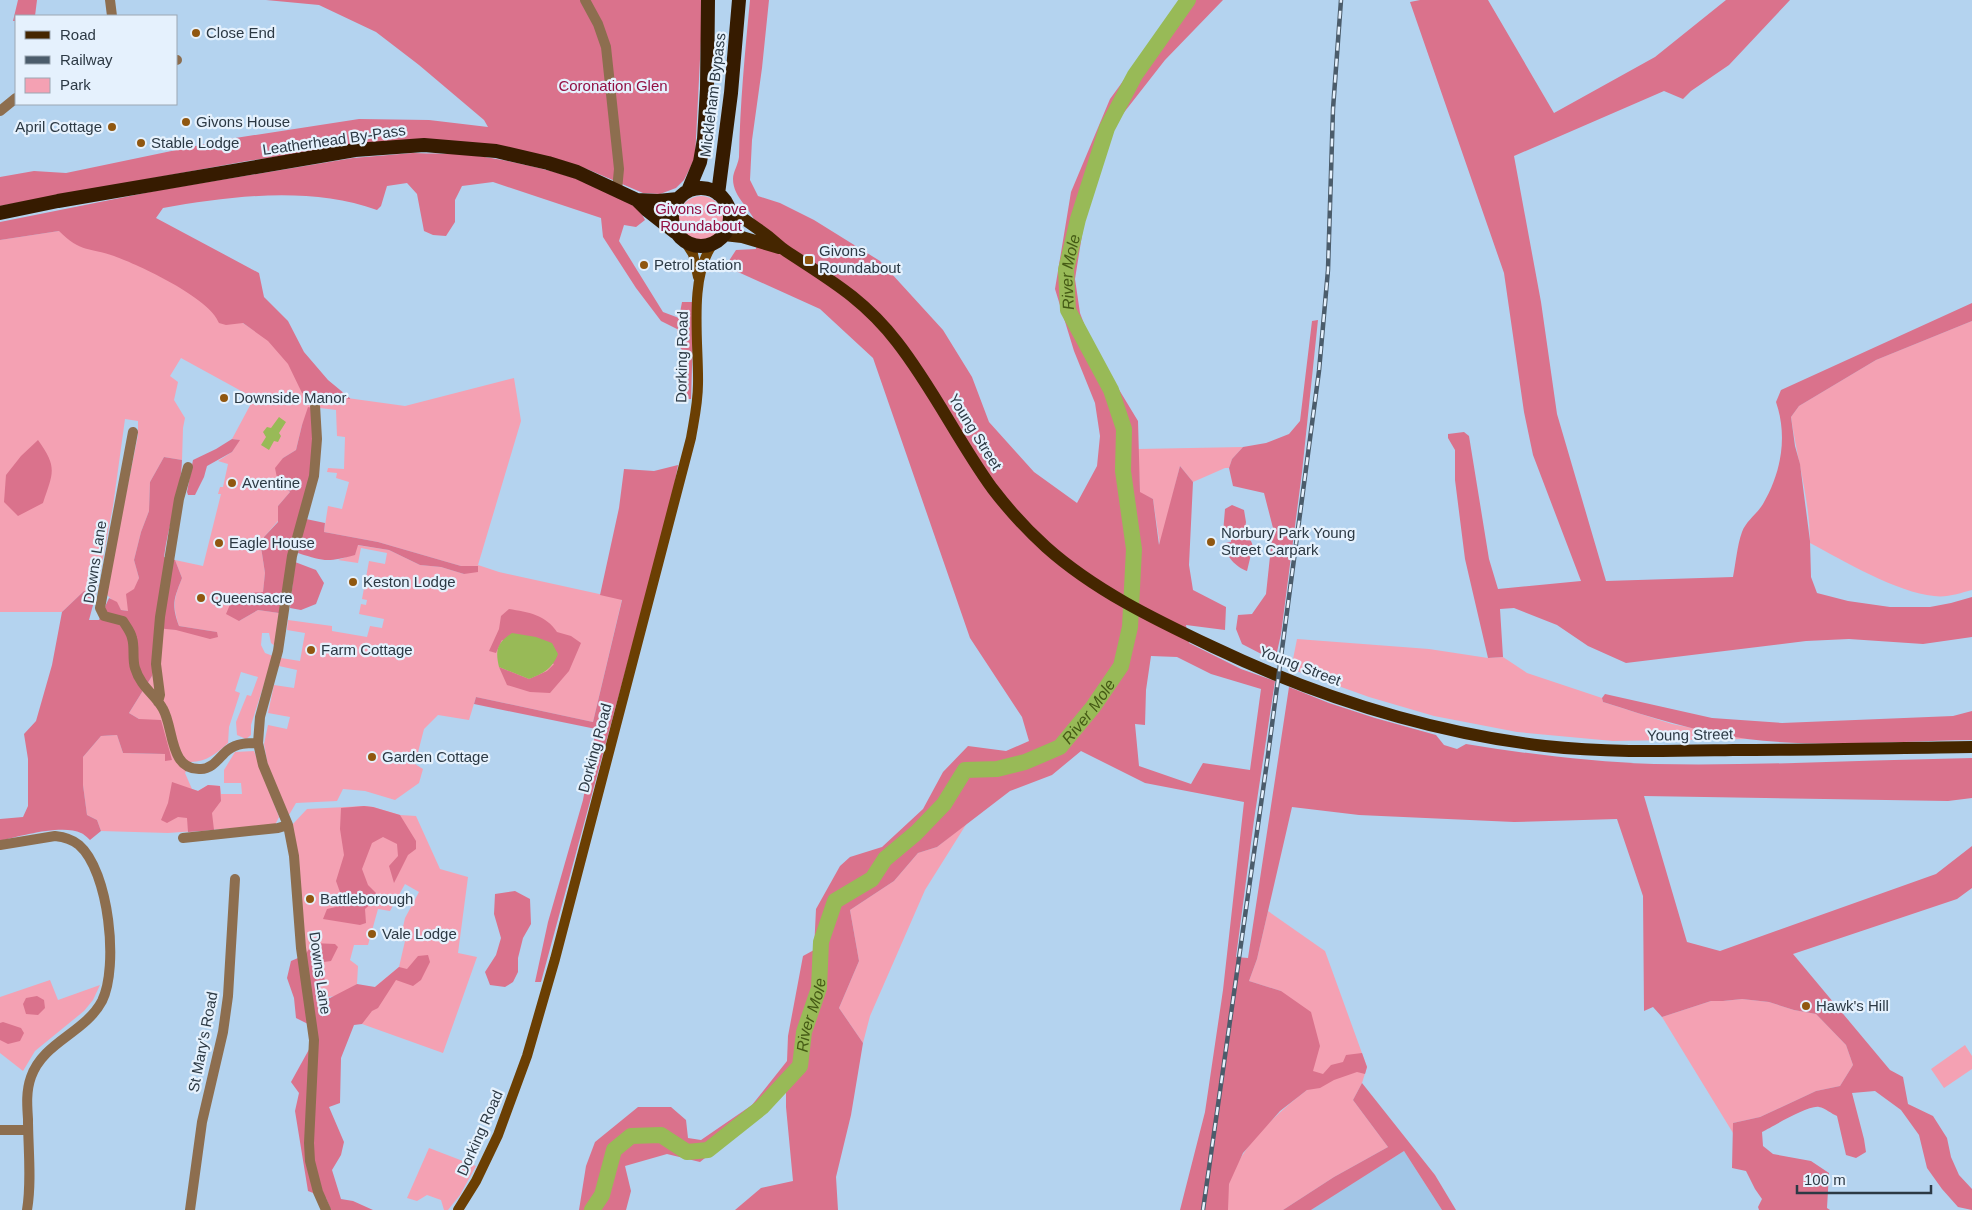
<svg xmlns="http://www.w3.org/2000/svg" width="1972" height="1210" viewBox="0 0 1972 1210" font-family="Arial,sans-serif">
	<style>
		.built { fill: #a2c6e7 }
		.green { fill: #f4a1b3 }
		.forest { fill: #da728c; fill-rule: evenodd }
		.water { fill: #98ba57 }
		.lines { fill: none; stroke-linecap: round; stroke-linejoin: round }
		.river { stroke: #98ba57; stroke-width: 16 }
		.minor { stroke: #8d6e4f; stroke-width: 10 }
		.secondary { stroke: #6b3f03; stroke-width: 10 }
		.primary { stroke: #452600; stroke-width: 12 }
		.trunk { stroke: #361b00; stroke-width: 14 }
		.rail-casing { stroke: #4b5c6b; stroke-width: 4.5 }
		.rail { stroke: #e5f1fd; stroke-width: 2.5; stroke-dasharray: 8; stroke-linecap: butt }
		.poi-dot { fill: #905710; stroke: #e5f1fd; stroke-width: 2 }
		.labels { text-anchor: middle; stroke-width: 4.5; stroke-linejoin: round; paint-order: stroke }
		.poi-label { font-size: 15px; fill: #2c3944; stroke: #e5f1fd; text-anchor: start }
		.park-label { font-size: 15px; fill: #931144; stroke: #e5f1fd }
		.street-label { font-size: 15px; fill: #2c3944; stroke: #e5f1fd }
		.water-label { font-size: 16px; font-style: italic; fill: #455b15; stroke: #e5f1fd }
	</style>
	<rect width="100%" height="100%" fill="#b4d3ef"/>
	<path class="built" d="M1404,1151l38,59h-131l22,-15z"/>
	<path class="green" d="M679 218a22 22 0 1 1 44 0a22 22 0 1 1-44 0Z
		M59,231l76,21 135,89 34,41 8,26 -10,17 -6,25 -13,8 -6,20 13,14 -12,14v15l-14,16 -3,10 4,26 -2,20 -24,28 19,-11 21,3 -4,33 -4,-3 -2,-10h-7l-1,12 4,8 8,3 -22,69v10l-5,4 -9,-4 -1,-13 11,-27 4,1 7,-19 -17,-5 -6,19 5,2 -11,34 -1,16c-11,10 -22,19 -37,19l-6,11 7,16 6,2 10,-6 12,1 1,8h21l-1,-11h-17v-13l11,-18 19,-1 25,66 -4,8 -107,8 -67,-2 -4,-11 -10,-5 -4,-30v-28l18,-21 16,-1 6,18 42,1 7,6 -33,-41 -10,-6 23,-37 3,-48 62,4 -38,-6c-7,-22 -5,-27 3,-48l-7,-18 28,6 18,-72h-3l2,-7h3l5,-23 -10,-3 14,-9 7,-12 -7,-1 22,-41 -73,-40 -11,18 8,6 -4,18 11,18 -2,10 -1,32 -18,-3 -14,25 -1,29 -8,21 -7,28 5,18 -11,33 -7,-1c-4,-8 -11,-10 -15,-17l32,-158v-14l-13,-2 -12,87 -17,88 -12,-3 -22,21h-62v-372z
		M1972,321v269c-12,3 -25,8 -38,6 -36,-3 -92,-36 -124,-53 0,-42 -13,-85 -19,-126l8,-11 77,-46z
		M514,378l7,43 -43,144 21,7 123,27 -29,123 -117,-25 -7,23 -31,-5 -14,14 -9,35 8,5 -4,14 -24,17 -30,-9 -22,-2 -6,12 -41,2 -7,12 -20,-43 -5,-28 4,-19 19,4 3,-12 -22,-4 6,-28 20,3 3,-18 -18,-4 2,-8 19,3 5,-28 -18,-3 1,-10 44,6v5l35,6 3,-11 12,2 2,-9 -25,-5 2,-10 5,1 1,-5 -5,-1 7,-38 16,3 2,-11 -26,-5 -3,15 -20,-3 17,-6 2,-9 32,5 31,15 21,2 23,7 14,-8h-17l-83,-24 -54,-10 4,-26 14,3 7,-27 -13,-4 1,-5 -10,-1 1,-4 16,1 1,-32 -8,-1 -1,-26 -16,-2 -2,-12 22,1 65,9z
		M1243,447l-11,12 -3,9h-4l-32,14 -13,-16 -20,80 -7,-47 -13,-6 -2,-44z
		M1297,639l132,10 59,9 15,-1 24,16 75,25 1,4 69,22 75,15 -134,2 -96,-9 -83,-16 -65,-19 -78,-28z
		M364,806l9,1 27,8 16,1 24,53 28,8 -10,76 19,4 -34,96 -81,-29 13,-37 24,-20 6,-26 -5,-1 5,-22 14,-26 -14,-8 -15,27 -12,-2 -10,36h-14l-4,15 8,6 -1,18c-14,9 -22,16 -38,11l-1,-6 5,-17 -6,-9 -12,-8 -13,-130 15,-16z
		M967,823l-42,67 -55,126 -7,27 -24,-35 20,-47 -9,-51 44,-29 24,-28 19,-6z
		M1268,911l57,40 42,116 -5,16 -9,17 35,47 -54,30 -51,33h-55c0,-8 -1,-19 1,-27 13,-39 47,-69 78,-93l-26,-99 -32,-10 8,-22z
		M50,980l8,20 42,-15 -7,15 -9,11 -49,40 -12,20 -23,-18v-56z
		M1742,999l27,3 25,8 22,4 30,31 7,20 -13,21 -24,5 -56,26 -27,6v10l-71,-116 49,-16h12z
		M1965,1045l7,11v13l-28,19 -13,-19z
		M429,1148l47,18 -16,29 -12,15h-4l-3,-10 -14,-5 -10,6 -10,-3z"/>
	<path class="forest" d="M18,0h19l-2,16h-19v5h-3z
		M266,0h437l-8,158 -11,22 -8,8 -16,6 -17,-1 -56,-24 -88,-21 -188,4 -64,9 -247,45v-29l34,-6 32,2 163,-34 130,-20 70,1 59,7 -4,-7 -65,-55 -43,-33 -57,-27z
		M750,0h19l-7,68 -10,72 -2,40 8,16 22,7 34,17 66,41 63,69 29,47 17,45 45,50 43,31 20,-37 3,-30 -5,-33 -21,-52 -19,-62 16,-97 39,-93 72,-99h41l-58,60 -43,55 -14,23 -21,66 -12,75 5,34 12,32 46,76 2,71 13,7 6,46 21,-79 13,16 -4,83 4,25 33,17 -1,23 -39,-5 3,18 52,26 34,12 -21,139 -18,137 12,1 41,-271 40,16 46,15 61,17 8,10 13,4 9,-5c62,10 125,18 188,20 106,2 212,-4 318,-6v40l-24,3 -304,-5 43,146 33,9 216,-77 36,-28v42l-15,11 -164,55 97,116 13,7 5,27 25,12 14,22 4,19 8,18 13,14v21l-14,-3 -16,-18 -15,-21 -8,-33 -18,-25 -26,-19 -23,2 12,46 2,13 -10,6 -10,-3 -9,-39c-5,-2 -12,-8 -18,-9 -11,-2 -45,19 -57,25l1,14 10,8 38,7 18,12 -2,35 3,2h-71l-1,-3 4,-8 -7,-10 -9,-18 -14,-3 1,-45 27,-6 56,-26 24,-5 13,-21 -7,-20 -30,-31 -22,-4 -25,-8 -27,-3 -19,2h-12l-49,16 -9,-10 -9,4 -1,-115 -26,-77 -103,3 -155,-7 -67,-8 -35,152 -8,22 32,10 30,21 9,34 -7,25 10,3 8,-9 12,-3 3,-7 16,-2 5,14 -2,7 -8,-2 -23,8 -14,8 -13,2 -27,21 -37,42 -14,31 -1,26h-48l25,-98 18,-122 21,-188 -99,-19 -64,-32 -29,24 -42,16 -73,56 -19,6 -24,28 -44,29 9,51 -20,47 24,35 -12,72 -15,62 2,33h-103l26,-22 32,-7 -7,-74v-16l-23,21 -63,50 -33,-8 -42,12 6,25 -5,19h-47l7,-44 9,-24 43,-35h33l15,13 2,18 13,2 51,-35 35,-44 1,-25 15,-80 11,-6 2,-41 24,-43 10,-9 32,-10 41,-38 20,-37 25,-26 38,5 23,-10 -7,-24 -52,-79 -97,-280 -53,-49 -82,-37 -15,-2 13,-20 20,-1c1,-6 3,-16 1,-23 -5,-17 -24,-28 -24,-47 0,-7 5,-14 6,-22 1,-53 6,-105 11,-157zM1151,656l26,1 34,17 50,15 -11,81 -47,-7 -12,21 -52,-18 -4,-42 10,1 1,-35z
		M1420,0h68l66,113 101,-56 71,-57h64l-61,65 -38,26 -8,8 -19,-8 -150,65 27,146 16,112 49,167 127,-4c3,-15 4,-31 9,-45 4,-11 15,-18 21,-28 18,-31 25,-67 13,-102l5,-12 191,-87v18l-96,39 -77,46 -8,11 4,29 5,18 10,77 1,36 6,16 31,8 42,6h40l21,-4 21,-6v40l-49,7 -74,-5 -43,2 -180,22 -38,-17 -31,-21 -43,-17 -14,1 3,48 -15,1 -23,-99 -10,-79v-30l-7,-12v-4l16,-2 5,4 20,123 9,30 83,-8 -48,-126 -9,-43 -20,-139 -94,-271z
		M413,153c19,1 39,0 57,2 37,4 162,29 175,65l-9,7 -12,-2 -5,16 44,71 16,6 3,-16h12l-3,97h-7l-2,-4 2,-42 -5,-7 -2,-17 -16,-8 -25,-33 -33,-51 -2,-19 -108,-36 -31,4 -7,14v22l-9,14 -13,-1 -9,-4 -7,-37 -10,-11 -20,3 -6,20 -4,4c-68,-24 -145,-14 -214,-2l-7,10 103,55 5,24 24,24 16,31 24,28 23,19 -41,-2 -8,-4 -14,-29 -20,-23 -25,-18 -17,2 -7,-2c-9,-25 -80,-58 -105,-67 -25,-9 -33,-3 -55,-25l-59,9v-18l160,-32 193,-32z
		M1318,320l-16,152 -21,162 -6,27 -33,-17 -6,-15 2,-14 14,-1 14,-20 7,-66 -9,-35 -31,-7 -4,-18 3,-9 11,-12 23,-4 23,-9 11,-13 12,-100z
		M308,407l4,1 1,38 -1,30 -33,137 -21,-3 -19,11 -13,-7 5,-12 19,-9 13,-1 2,-19 -4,-26 3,-10 14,-15v-16l12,-14 -13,-14 -2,-10 8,-10 13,-8 6,-25z
		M232,439l8,1 -8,12 -25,14 -3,11 -9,18h-7l-1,-3 6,-32 23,-11z
		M38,440c20,28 15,32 5,63l-25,13 -14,-14 2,-27 15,-19z
		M164,457l18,3c-1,33 -14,64 -18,97l11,3 7,18c-8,21 -11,26 -3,48l38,6 1,5 -8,2 -34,-9 -20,-2 -4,48 -23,37 10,6 22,1 11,40 -7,1v-7l-42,-1 -6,-18 -16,1 -18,21v28l4,30 10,5 4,11 -11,9c-2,-2 -6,-6 -9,-7 -18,-9 -62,3 -81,8v-22l23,-2 5,-11v-47l-4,-25 12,-13 16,-56 10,-53 22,-21 12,3 -7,26h10l10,-22 8,4 4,8 7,1 -2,-17 8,-5 5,-11 -5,-18 7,-28 8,-21 1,-29z
		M678,465l-7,38 -130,479h-6l13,-60 35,-122 13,-71 -122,-25 2,-7 117,25 29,-122 -22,-5 19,-87 5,-39 30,2z
		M1232,505l12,5 2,12 -2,13 7,6 2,5 -6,25c-11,-4 -23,-16 -22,-28l6,-1v-6l-8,-3 2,-24z
		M306,519l19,4 -1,9 54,10 83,24h17v6l-14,2 -23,-7 -21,-2 -31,-15 -31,-5 -3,10c-27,7 -30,7 -57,-2z
		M295,562l21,8 8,13 -8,21 -15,6 -11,-2z
		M509,609c19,3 37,6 48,23l14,4 10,7 -12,28 -19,22 -20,-1 -23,-7 -8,-18 30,12 18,-8 7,-7 -52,-24 -6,13 -7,-2 10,-22 2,-13z
		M1605,694l107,24 70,5 171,-7 19,-5v29c-73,1 -153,8 -225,-1 -49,-7 -97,-22 -144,-37l-1,-4z
		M172,782l26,9 10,-6 12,1 1,15 -9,12 2,17 -26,2 -1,-14 -9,-1 -11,6 -6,-3 7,-17z
		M364,806l9,1 27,8 16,26v8l-8,6 -14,28 -5,-17 9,-10 -1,-12 -14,-7 -11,6 -10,26 6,16 8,8 -2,8 -9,8 1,14 -6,2 -37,-6 4,-10 13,-3 1,-11 -5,-14 8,-26 -4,-26 1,-21z
		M515,891l15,8 1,25 -8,14 -5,20v14l-5,10 -8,5 -15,-2 -5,-13 11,-17 5,-17 -7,-24 1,-20z
		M313,943l22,1 3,3 -7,14 -14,2 6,9 2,9 -7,8 1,6 11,3 27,-14 18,3 24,-20 8,2 11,-13 10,-1 2,7 -9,18 -8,6 -17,-6 -18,28 -6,3 -10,13 -8,1 -13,33 -1,45 -11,4 15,35 -3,13 -9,15 9,29 12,2 20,9h-42l-5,-12 -18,-7 -13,-80 4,-18 -8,-11 21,-38 -2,-19 -14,-7 -2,-20 -7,-20 4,-17 14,-6z
		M37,996l7,4 1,8 -7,7 -12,-1 -3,-10 3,-6z
		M3,1022l18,6 3,5 -4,8 -12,3 -8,-4v-17z
		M1362,1083l73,92 21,35h-14l-38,-59 -93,59h-28l51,-33 54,-30 -35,-47z"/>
	<path class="water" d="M279,417l7,5 -7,11 2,3 -3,6 -4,-1 -5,9 -8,-5 5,-8 -3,-5 4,-5 4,1z
		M512,633l24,4 16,6 6,11c-6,15 -14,19 -29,25l-30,-12c-4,-17 -2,-24 13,-34z"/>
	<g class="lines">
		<path class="river" id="s1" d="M592,1210l10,-15 12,-45 17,-14 30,-1 26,17 21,-2 54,-43 38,-41 4,-34 15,-44 2,-46 14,-41 37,-22 13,-20 31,-26 28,-29 21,-34 32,-1 28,-7 35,-15 33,-40 28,-41 9,-39 4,-78 -11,-78 1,-42 -13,-39 -43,-80 -2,-40 12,-51 29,-91 28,-53 53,-75"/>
		<path class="minor" d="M110,0l2,16
			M585,0l13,24 8,23 13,122 -2,21
			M176,60h1
			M0,111l16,-13
			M315,405l2,34 -3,37 -22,80 -14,95 -18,66 -2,26 5,22 25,60 6,31 7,92 13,92 -5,103 1,18 8,31 8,18
			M133,432l-33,176 4,8 19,5c3,5 8,11 9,17 3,9 0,21 3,30 6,20 20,26 28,41 11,19 6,62 38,60 12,0 19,-13 27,-19 9,-7 20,-7 30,-7
			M158,702l2,-7 -4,-31 4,-47 19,-118 9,-32
			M183,838l95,-10 10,-3
			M0,845l55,-9c9,1 17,3 24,9 30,26 40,122 23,156 -17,32 -59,41 -71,76 -5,14 -4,28 -3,42 0,29 4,62 -1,91
			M0,1130h28
			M190,1210l12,-88 21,-90 5,-36 7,-117"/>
		<path class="secondary" d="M686,243l7,11 5,23
			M458,1210l18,-29 22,-46 29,-79 28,-97 136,-521c3,-18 7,-35 7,-54 1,-40 -10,-107 15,-140"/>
		<path class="primary" d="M728,208c14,10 28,19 41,29 6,5 11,10 17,14 44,29 78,48 111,91 36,46 61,99 95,146 16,21 34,41 54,59 48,43 108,72 167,100 105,50 216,85 332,99 62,7 125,5 188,4 80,0 159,-2 239,-3
			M724,235l18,2 37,11"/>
		<path class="trunk" d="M672 217a29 29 0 1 1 58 0a29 29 0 1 1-58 0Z
			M688,191l12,-29 4,-23 3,-50 1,-89
			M718,194l13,-101 8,-93
			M637,200l21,1 20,-2
			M0,213l58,-12 297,-51 69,-5 72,6 52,12 29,9 60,28 10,10 28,22"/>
		<g class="rail-casing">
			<path id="rail" d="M1203,1210l65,-455 51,-384 9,-101 5,-161 8,-109"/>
		</g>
		<use href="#rail" class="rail"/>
	</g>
	<g class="poi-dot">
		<circle cx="196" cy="33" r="5"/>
		<circle cx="186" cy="122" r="5"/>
		<circle cx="112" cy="127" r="5"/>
		<circle cx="141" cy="143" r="5"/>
		<rect x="804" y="255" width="10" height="10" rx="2.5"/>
		<circle cx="644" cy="265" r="5"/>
		<circle cx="224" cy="398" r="5"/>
		<circle cx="232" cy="483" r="5"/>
		<circle cx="1211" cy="542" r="5"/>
		<circle cx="219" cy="543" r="5"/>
		<circle cx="353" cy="582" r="5"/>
		<circle cx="201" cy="598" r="5"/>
		<circle cx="311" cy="650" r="5"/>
		<circle cx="372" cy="757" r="5"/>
		<circle cx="310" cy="899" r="5"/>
		<circle cx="372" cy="934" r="5"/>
		<circle cx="1806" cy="1006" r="5"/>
	</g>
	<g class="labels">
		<g class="poi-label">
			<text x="206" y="38">Close End</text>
			<text x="196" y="127">Givons House</text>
			<text x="102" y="132" text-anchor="end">April Cottage</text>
			<text x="151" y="148">Stable Lodge</text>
			<text x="819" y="256">Givons<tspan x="819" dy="17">Roundabout</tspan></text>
			<text x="654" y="270">Petrol station</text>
			<text x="234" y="403">Downside Manor</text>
			<text x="242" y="488">Aventine</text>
			<text x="1221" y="538">Norbury Park Young<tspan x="1221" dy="17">Street Carpark</tspan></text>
			<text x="229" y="548">Eagle House</text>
			<text x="363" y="587">Keston Lodge</text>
			<text x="211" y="603">Queensacre</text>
			<text x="321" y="655">Farm Cottage</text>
			<text x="382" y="762">Garden Cottage</text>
			<text x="320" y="904">Battleborough</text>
			<text x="382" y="939">Vale Lodge</text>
			<text x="1816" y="1011">Hawk's Hill</text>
		</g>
		<g class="park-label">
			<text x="613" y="91">Coronation Glen</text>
			<text x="701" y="214">Givons Grove<tspan x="701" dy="17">Roundabout</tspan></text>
		</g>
		<g class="street-label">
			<text transform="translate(713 95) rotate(-83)" y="5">Mickleham Bypass</text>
			<text transform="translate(334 140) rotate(-8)" y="5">Leatherhead By-Pass</text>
			<text transform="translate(682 357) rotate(-89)" y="5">Dorking Road</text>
			<text transform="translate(975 432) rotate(58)" y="5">Young Street</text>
			<text transform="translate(95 562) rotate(-81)" y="5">Downs Lane</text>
			<text transform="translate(1300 666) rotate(21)" y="5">Young Street</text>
			<text transform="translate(1690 735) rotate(-1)" y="5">Young Street</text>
			<text transform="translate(595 748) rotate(-75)" y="5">Dorking Road</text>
			<text transform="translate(320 973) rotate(82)" y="5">Downs Lane</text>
			<text transform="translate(203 1042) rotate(-79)" y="5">St Mary's Road</text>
			<text transform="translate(480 1133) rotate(-66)" y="5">Dorking Road</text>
		</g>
		<g class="water-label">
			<text dy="6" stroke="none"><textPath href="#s1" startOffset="1261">River Mole</textPath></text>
			<text dy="6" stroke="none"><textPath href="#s1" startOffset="796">River Mole</textPath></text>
			<text dy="6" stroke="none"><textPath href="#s1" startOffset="346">River Mole</textPath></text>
		</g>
	</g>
	<rect x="15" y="15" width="162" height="90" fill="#e5f1fd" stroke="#9ba7b3"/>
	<rect x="25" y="31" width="25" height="8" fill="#452600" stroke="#9ba7b3"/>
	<text x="60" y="40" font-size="15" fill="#2c3944">Road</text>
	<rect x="25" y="56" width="25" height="8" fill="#4b5c6b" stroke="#9ba7b3"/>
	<text x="60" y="65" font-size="15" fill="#2c3944">Railway</text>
	<rect x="25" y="78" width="25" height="15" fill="#f4a1b3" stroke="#9ba7b3"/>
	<text x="60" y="90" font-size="15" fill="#2c3944">Park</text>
	<path d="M1797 1185v8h134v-8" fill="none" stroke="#2c3944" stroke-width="2.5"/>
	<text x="1804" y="1185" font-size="15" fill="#2c3944" stroke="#e5f1fd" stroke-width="4" paint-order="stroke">100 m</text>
</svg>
